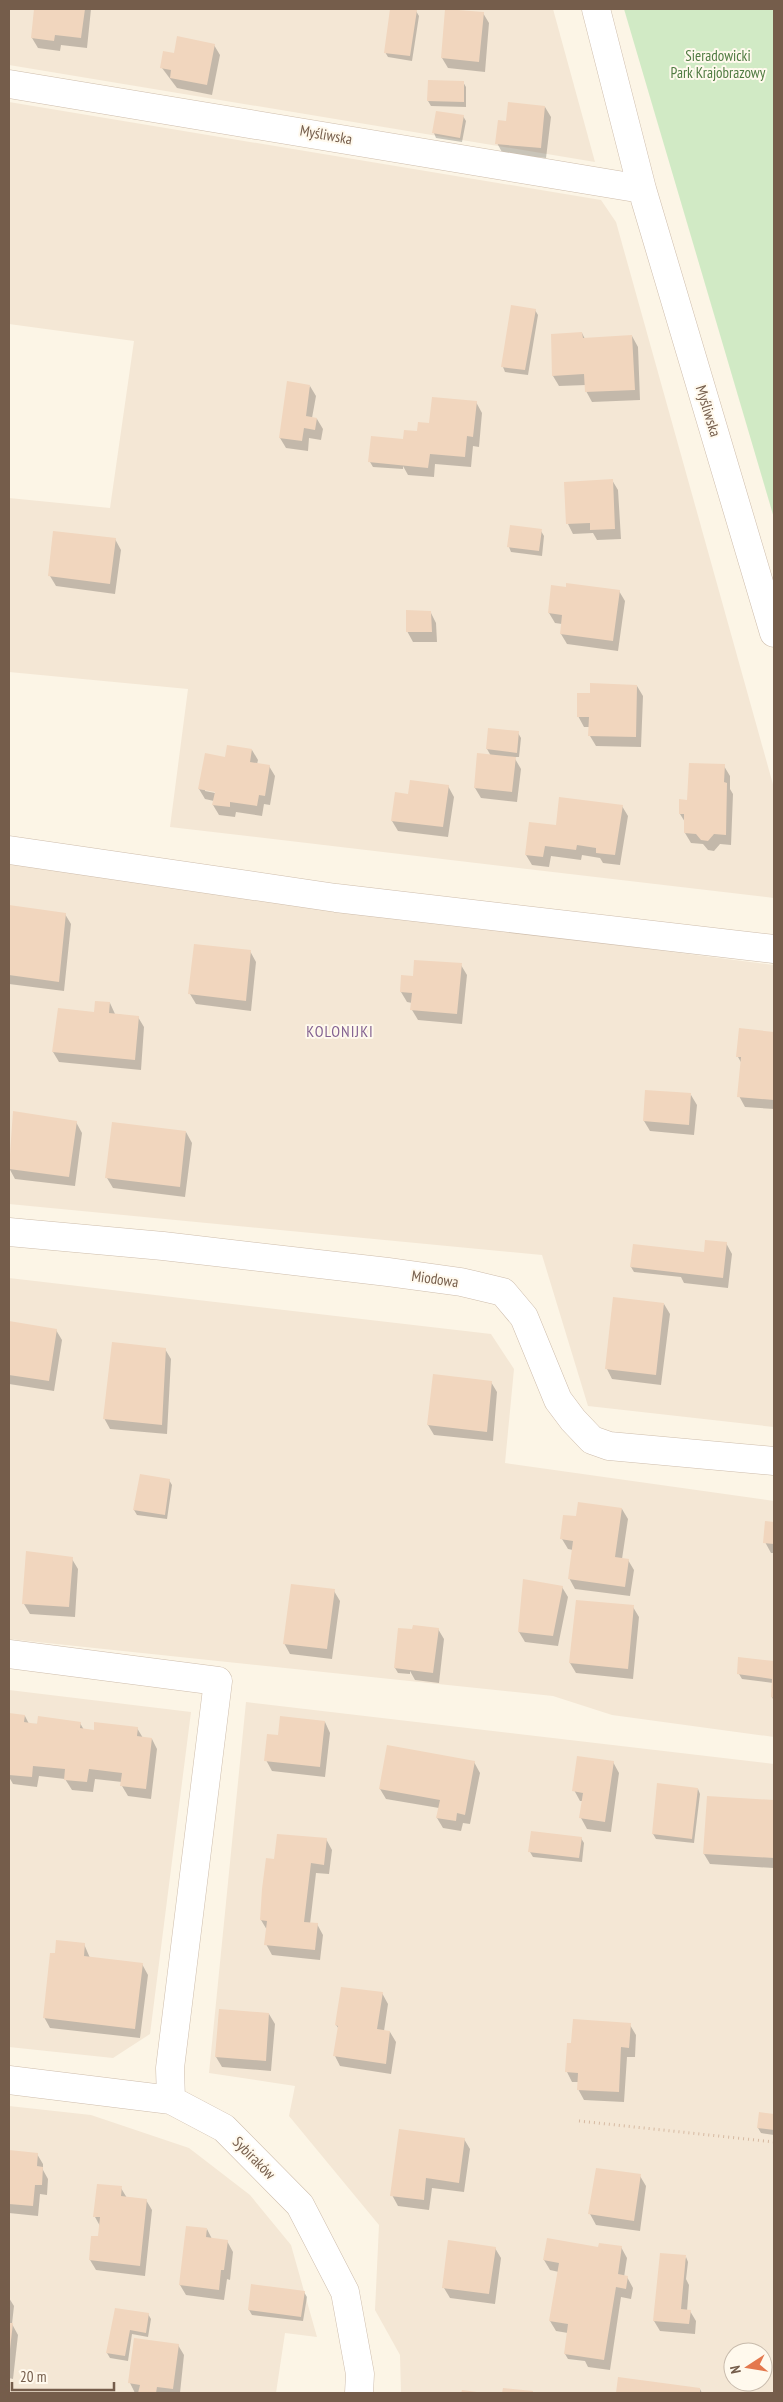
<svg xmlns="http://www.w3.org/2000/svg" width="783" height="2402" viewBox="0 0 783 2402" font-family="'PT Sans Narrow',sans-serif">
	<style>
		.residential { fill: #f4e7d5; fill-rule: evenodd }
		.green { fill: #d1eac5 }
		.shadow { fill: #0003; fill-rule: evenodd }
		.building { fill: #f1d6be }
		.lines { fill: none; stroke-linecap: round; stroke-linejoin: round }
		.minor-casing { stroke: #cebdac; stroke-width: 29 }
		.path { stroke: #d6b9a1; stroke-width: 3; stroke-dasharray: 1 4; stroke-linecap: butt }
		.minor { stroke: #fff; stroke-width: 28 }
		.labels { text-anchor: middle; stroke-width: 4; stroke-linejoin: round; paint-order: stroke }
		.park-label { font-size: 15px; fill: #507b42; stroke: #fff9ed }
		.street-label { font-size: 15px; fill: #755d4b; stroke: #fff9ed }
		.neighbourhood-label { font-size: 16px; letter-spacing: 1px; fill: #856392; stroke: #fff9ed }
	</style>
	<rect width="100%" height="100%" fill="#fcf5e6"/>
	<path class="residential" d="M9,9h544l42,153 -586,-97z
		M9,102l592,98 15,22 158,566v110l-604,-71 18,-138 -179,-17v-174l101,10 24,-167 -125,-17z
		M9,863l264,38 501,64v462l-186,-21 -46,-151 -533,-51z
		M9,1278l482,56 23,35 -9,94 269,38v236l-162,-22 -59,-19 -544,-57z
		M9,1690l182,22 -41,322 -37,24 -104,-11z
		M246,1702l528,62v629h-373l-1,-38 -25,-45 4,-85 -90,-109 6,-30 -86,-13zM733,2352h30v30h-30z
		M9,2106l82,9 98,33 61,47 41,50 26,92 -32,-4 -9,60h-267z"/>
	<path class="green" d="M624,9h150v509z"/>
	<path class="shadow" d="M36,9h55l-4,39 -26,-3 -1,6 -22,-3 -6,-10z
		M391,9l25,2 3,5 -7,45 -24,-4 -3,-5z
		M483,13l6,10 -4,49 -37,-4 -6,-10z
		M214,45l6,10 -8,40 -35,-7 -15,-20 13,-14z
		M463,82l3,5v20l-35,-1 -3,-5z
		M545,107l6,10 -5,41 -43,-4 -6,-11 11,-21z
		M463,116l3,5 -4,21 -26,-4 -2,-5z
		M535,310l3,5 -10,60 -23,-3 -2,-5z
		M582,333l3,6 47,-3 6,11 2,53 -48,2 -6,-11v-6l-27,1 -6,-10 -1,-41z
		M310,386l6,10 -4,22 5,1 6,10 -2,11 -12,-2 -1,13 -22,-3 -6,-10z
		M476,402l6,11 -3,34 -6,-1 -2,21 -36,-3 -1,13 -26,-2 -5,-9v3l-30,-2 -3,-5 61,-37z
		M612,480l6,10 3,49 -24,1 -4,-7 -20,1 -5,-10z
		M541,531l3,5 -2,20 -31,-4 -2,-5z
		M115,539l6,11 -6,44 -59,-8 -6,-10z
		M567,588l52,3 6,10 -7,50 -51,-7 -6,-10 1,-10 -7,-1 -6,-10z
		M431,613l5,10 1,19h-24l-6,-11z
		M637,686l6,10 -2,51 -45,-1 -6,-10v-9h-6l-6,-11 13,-22z
		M518,733l3,5 -2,19h-5l7,12 -4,33 -36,-4 -6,-10 16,-32 -4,-7z
		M252,750l6,10 -1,4 12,2 6,10 -5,29 -6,-1 -2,12 -26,-4 -1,5 -16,-2 -6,-10 1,-4 -9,-2 -6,-10 27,-31zM205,789l16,3 -1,2 -15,-3z
		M724,766l6,10v13l3,5 -2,51 -11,-1 -6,7 -6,-1 -5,-6 -12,-1 -6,-10v-11l-5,-8 8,-13z
		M448,786l6,11 -6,40 -50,-6 -6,-10z
		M622,806l6,10 -8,49 -17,-2 -3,-5 -18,-3 -1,5 -30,-4 -2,11 -17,-2 -6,-10 31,-28z
		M9,906l56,8 6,10 -7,67 -55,-7z
		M250,951l6,11 -5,49 -55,-7 -6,-10z
		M461,965l6,10 -5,49 -44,-4 -6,-10v-7l-5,-1 -6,-10 1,-16 12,2z
		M110,1003l5,11 23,3 6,10 -3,43 -82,-8 -6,-10 42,-39z
		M740,1030l34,3v76l-29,-2 -6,-11 3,-32 -4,-7z
		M691,1095l6,10 -3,30 -44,-4 -6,-10z
		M76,1122l6,11 -7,53 -60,-7 -6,-11z
		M186,1132l6,11 -7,54 -72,-9 -6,-10z
		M726,1243l6,11 -4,34 -44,-5 -3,-6 -47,-5 -3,-5 3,-22 71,8z
		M664,1304l6,10 -9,71 -49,-6 -5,-10z
		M9,1323l47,7 6,10 -8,51 -45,-7z
		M165,1349l6,10 -4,75 -57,-5 -6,-11z
		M491,1382l6,10 -4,49 -59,-6 -6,-10z
		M169,1480l3,5 -5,34 -30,-4 -3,-5z
		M622,1509l6,10 -6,40 6,1 6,10 -4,26 -55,-7 -6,-11 4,-28 -5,-1 -6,-10 15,-21z
		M767,1523h7v30h-3l-6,-11z
		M28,1552l44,7 6,10 -3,48 -45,-3 -6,-10z
		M562,1587l6,10 -10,49 -33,-4 -6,-10z
		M334,1591l6,10 -8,58 -42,-5 -6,-11z
		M633,1607l6,10 -6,62 -57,-6 -6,-10z
		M438,1629l6,10 -5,44 -24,-3 -5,-9v3l-12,-1 -3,-5 18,-38z
		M739,1659l35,3v39l-2,-4 1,-14 -31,-4 -3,-5z
		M9,1714l16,2 4,8 51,-1 4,7 11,1 42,-3 6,10 9,1 5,10 -6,50 -23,-3 -6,-10v-4l-27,-3 -2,13 -21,-2 -7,-11 -26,-3 -2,11 -24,-3 -4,-7z
		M325,1722l5,11 -5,44 -53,-6 -6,-11 13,-24z
		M474,1762l6,11 -10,51 -7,-1 -2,8 -18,-3 -6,-10 2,-10 -53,-9 -6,-10z
		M613,1762l6,11 -8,59 -24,-3 -6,-11 2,-17h-3l-6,-11z
		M698,1789l2,5 -6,49 -38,-4 -3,-5z
		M708,1798l66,4v66l-64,-4 -6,-10z
		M581,1838l3,5 -2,19 -49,-5 -3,-5z
		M326,1839l6,11 -3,24 -13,-1 -6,51h7l6,11 -3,25 -48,-5 -6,-11 1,-14 -6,-10 14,-60z
		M84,1944l6,14 52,6 6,11 -8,63 -90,-10 -6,-11z
		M382,1993l6,11 -4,27 6,1 6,10 -5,32 -51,-8 -5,-10 4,-27 -3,-4z
		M269,2014l6,10 -4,47 -49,-4 -6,-10z
		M630,2025l6,10 -1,22h-8l-3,45 -40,-2 -6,-11 1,-7h-7l-5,-10z
		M760,2114l14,1v20l-13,-2 -3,-5z
		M464,2139l6,10 -6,43 -32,-4 -3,22 -31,-4 -6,-11z
		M9,2151l28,3 6,10v6l5,9 -1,16 -7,-1 -2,22 -29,-3z
		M640,2176l6,10 -6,45 -44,-6 -6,-11z
		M121,2188l6,10 19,2 6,10 -7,66 -49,-6 -6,-10 2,-23 7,1 1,-12 -5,-9z
		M207,2229l5,10 15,2 6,11 -3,28 -3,-1 -3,21 -38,-5 -6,-10z
		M621,2247l6,11 -3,19h3l6,11 -2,11 -10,-2 -11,73 -22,-3 -3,-6 -17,-2 -3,-5 3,-21 -12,-2 -6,-10 9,-49 -9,-2 -6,-10 55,-12z
		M495,2248l6,10 -6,46 -45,-6 -6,-10z
		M686,2257l2,5 -2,17 3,6 -2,26h3l6,10 -1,13 -35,-3 -6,-10z
		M304,2292l3,5 -4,24 -51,-6 -3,-5z
		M9,2298l5,8 -2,18 6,11 -5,44 -4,-1z
		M116,2309l32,5 3,5 -3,18 -16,-3 -4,27 -18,-3 -3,-5z
		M178,2345l6,10 -4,38h-45l-5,-10z
		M619,2379l81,10 2,4h-84z"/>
	<path class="building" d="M34,9h51l-4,29 -26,-3 -1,6 -23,-3z
		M390,9l27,1 -7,46 -26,-3z
		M445,9l39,3 -5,50 -38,-4z
		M177,36l38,8 -8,41 -37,-7 1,-8 -11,-2 3,-17 11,2z
		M428,80l36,1v21l-37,-1z
		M508,102l37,4 -4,42 -46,-4 3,-24 8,1z
		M436,111l28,4 -4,23 -28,-5z
		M511,305l25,4 -11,61 -24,-3z
		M582,332l1,6 49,-3 3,55 -50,2 -1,-18 -32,2 -1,-42z
		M287,381l23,4 -4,31 11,2 -2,12 -11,-2 -2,13 -23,-3z
		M432,397l45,4 -4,36 -6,-1 -2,21 -35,-3 -2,14 -60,-6 3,-26 32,3 1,-9 13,1 1,-9 11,1z
		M613,479l2,50 -25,1v-7l-24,1 -2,-42z
		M510,525l32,4 -3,22 -32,-4z
		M53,531l63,7 -6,46 -62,-8z
		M566,583l54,7 -7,51 -53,-7 2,-19 -14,-2 3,-28 15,2z
		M406,610l25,1 1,21h-26z
		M590,683l47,2 -1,52 -48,-1 1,-19h-12v-24h13z
		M488,728l31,3 -2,22 -31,-4z
		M227,745l25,4 -2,13 20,3 -5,31 -6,-1 -2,11 -27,-4v5l-18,-2 3,-13 -17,-3 7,-36 20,4z
		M477,753l39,4 -4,35 -38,-4z
		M689,763l36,1 -1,18 3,1 -1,52 -12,-1 -6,7 -7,-1 -5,-6 -12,-1v-19h-5v-15l8,1z
		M410,780l39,5 -6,42 -52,-6 4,-29 13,2z
		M559,797l64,8 -8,50 -19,-2v-5l-19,-3 -1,5 -31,-4 -2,11 -18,-2 4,-33 27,3z
		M9,905l57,8 -7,69 -50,-7z
		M194,944l57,6 -5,51 -58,-7z
		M414,960l48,3 -5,51 -47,-4 2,-17 -12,-1 1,-17 12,1z
		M95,1001l15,1 -1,11 30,3 -4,44 -83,-8 6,-44 36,4z
		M739,1028l35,4v68l-37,-3 4,-40h-5z
		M645,1090l46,3 -2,32 -46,-4z
		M13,1111l64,10 -8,56 -60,-8z
		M112,1122l74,9 -6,56 -75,-9z
		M705,1240l22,2 -4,36 -93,-11 3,-23 71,8z
		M613,1297l51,6 -8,72 -51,-6z
		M9,1321l48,8 -8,52 -40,-6z
		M112,1342l54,6 -4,77 -59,-6z
		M433,1374l59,7 -5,51 -60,-7z
		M140,1474l30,5 -5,36 -32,-5z
		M578,1502l44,6 -7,49 14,2 -4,28 -57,-8 5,-38 -13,-2 3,-24 13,1z
		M765,1521l9,1v22l-11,-1z
		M26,1551l47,6 -4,50 -47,-3z
		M523,1579l40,7 -10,50 -35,-4z
		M291,1584l44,5 -8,60 -44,-5z
		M576,1600l58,5 -6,64 -59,-6z
		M413,1625l26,3 -6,45 -39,-5 4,-40 14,1z
		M738,1657l36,4v37l-3,-1 1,-18 -35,-5z
		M9,1713l16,2 -1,7 13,2 1,-8 43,6 -1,6 14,2v-8l44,5 -1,9 15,2 -6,51 -26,-3 2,-13 -33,-4 -2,13 -23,-2 1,-11 -32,-3 -1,11 -23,-2z
		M280,1716l45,5 -5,46 -56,-6 3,-27 11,1z
		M387,1745l88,16 -10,54 -8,-2 -1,8 -20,-3 4,-18 -61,-11z
		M577,1756l37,5 -9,61 -26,-4 4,-25 -11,-2z
		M657,1783l41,5 -6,51 -40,-5z
		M707,1796l67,4v58l-71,-4z
		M531,1831l51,6 -3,21 -51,-6z
		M277,1834l50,4 -3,27 -13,-2 -7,59 14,1 -3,27 -51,-5 3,-24 -7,-1 2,-31 4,-31 8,1z
		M56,1940l29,3 -1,13 59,7 -8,66 -92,-11 7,-65h5z
		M341,1987l42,5 -6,37 13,2 -4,33 -53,-8 5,-30 -3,-1z
		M219,2009l50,4 -3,48 -51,-4z
		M573,2019l58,4 -2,25 -8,-1 -2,45 -42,-2 1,-17 -13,-1 2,-29h4z
		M759,2112l15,2v16l-17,-2z
		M399,2129l66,9 -6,45 -33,-5 -2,22 -34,-4z
		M9,2150l29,3 -1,13 6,1 -1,18h-7l-2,21 -24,-2z
		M596,2168l45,6 -7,47 -46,-7z
		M97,2184l25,2 -1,10 26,3 -7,67 -51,-6 2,-24h7l2,-19h-7z
		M186,2226l21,2 -1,9 22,3 -4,30h-3l-2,20 -40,-5z
		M547,2238l51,9 1,-4 23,3 -4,28 10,2 -2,13 -10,-2 -12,73 -40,-6 4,-30 -19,-3 10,-58 -16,-3z
		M448,2240l48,7 -7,47 -47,-6z
		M660,2253l26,2 -5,54 10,1 -2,14 -36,-3z
		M251,2284l54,7 -4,26 -53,-7z
		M115,2308l34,5 -3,20 -16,-3 -5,26 -19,-3z
		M9,2323h4l-3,26h-1z
		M134,2338l45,6 -6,45 -16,-2 -1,6h-18l2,-8 -12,-2z
		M618,2377l82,11v5h-84z
		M503,2388l30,3v2h-31z
		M462,2390l15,2v1h-16z"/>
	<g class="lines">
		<g class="minor-casing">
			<path id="minor" d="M596,9l46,180 132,444
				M9,84l633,105
				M9,850l327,48 438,51
				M9,1232l154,14 225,26 73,10 42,10 21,25 34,83 15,20 19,20 17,6 165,15
				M9,1654l209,27 -48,387 1,32
				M9,2080l162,20 53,28 76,77 45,87 15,82 -1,19"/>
		</g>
		<path class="path" d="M579,2121l195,21"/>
		<use href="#minor" class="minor"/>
	</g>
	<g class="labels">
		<g class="park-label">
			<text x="718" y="61">Sieradowicki<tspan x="718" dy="17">Park Krajobrazowy</tspan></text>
		</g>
		<g class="street-label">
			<text transform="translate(326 135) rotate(10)" y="5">Myśliwska</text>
			<text transform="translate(708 411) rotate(73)" y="5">Myśliwska</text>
			<text transform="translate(435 1279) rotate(8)" y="5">Miodowa</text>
			<text transform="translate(254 2158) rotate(45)" y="5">Sybiraków</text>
		</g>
		<g class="neighbourhood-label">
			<text x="340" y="1037">KOLONIJKI</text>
		</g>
	</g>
	<rect width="783" height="2402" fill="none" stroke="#755d4b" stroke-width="20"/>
	<g transform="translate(748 2367) rotate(258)"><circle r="24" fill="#fff9ed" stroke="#c8bbac"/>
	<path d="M0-4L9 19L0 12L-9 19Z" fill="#e4784d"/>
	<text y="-8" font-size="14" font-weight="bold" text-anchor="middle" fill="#755d4b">N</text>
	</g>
	<path d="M12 2382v8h102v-8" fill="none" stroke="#755d4b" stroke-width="2.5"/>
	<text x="20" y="2382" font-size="15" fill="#755d4b" stroke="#fff9ed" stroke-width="4" paint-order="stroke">20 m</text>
</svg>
